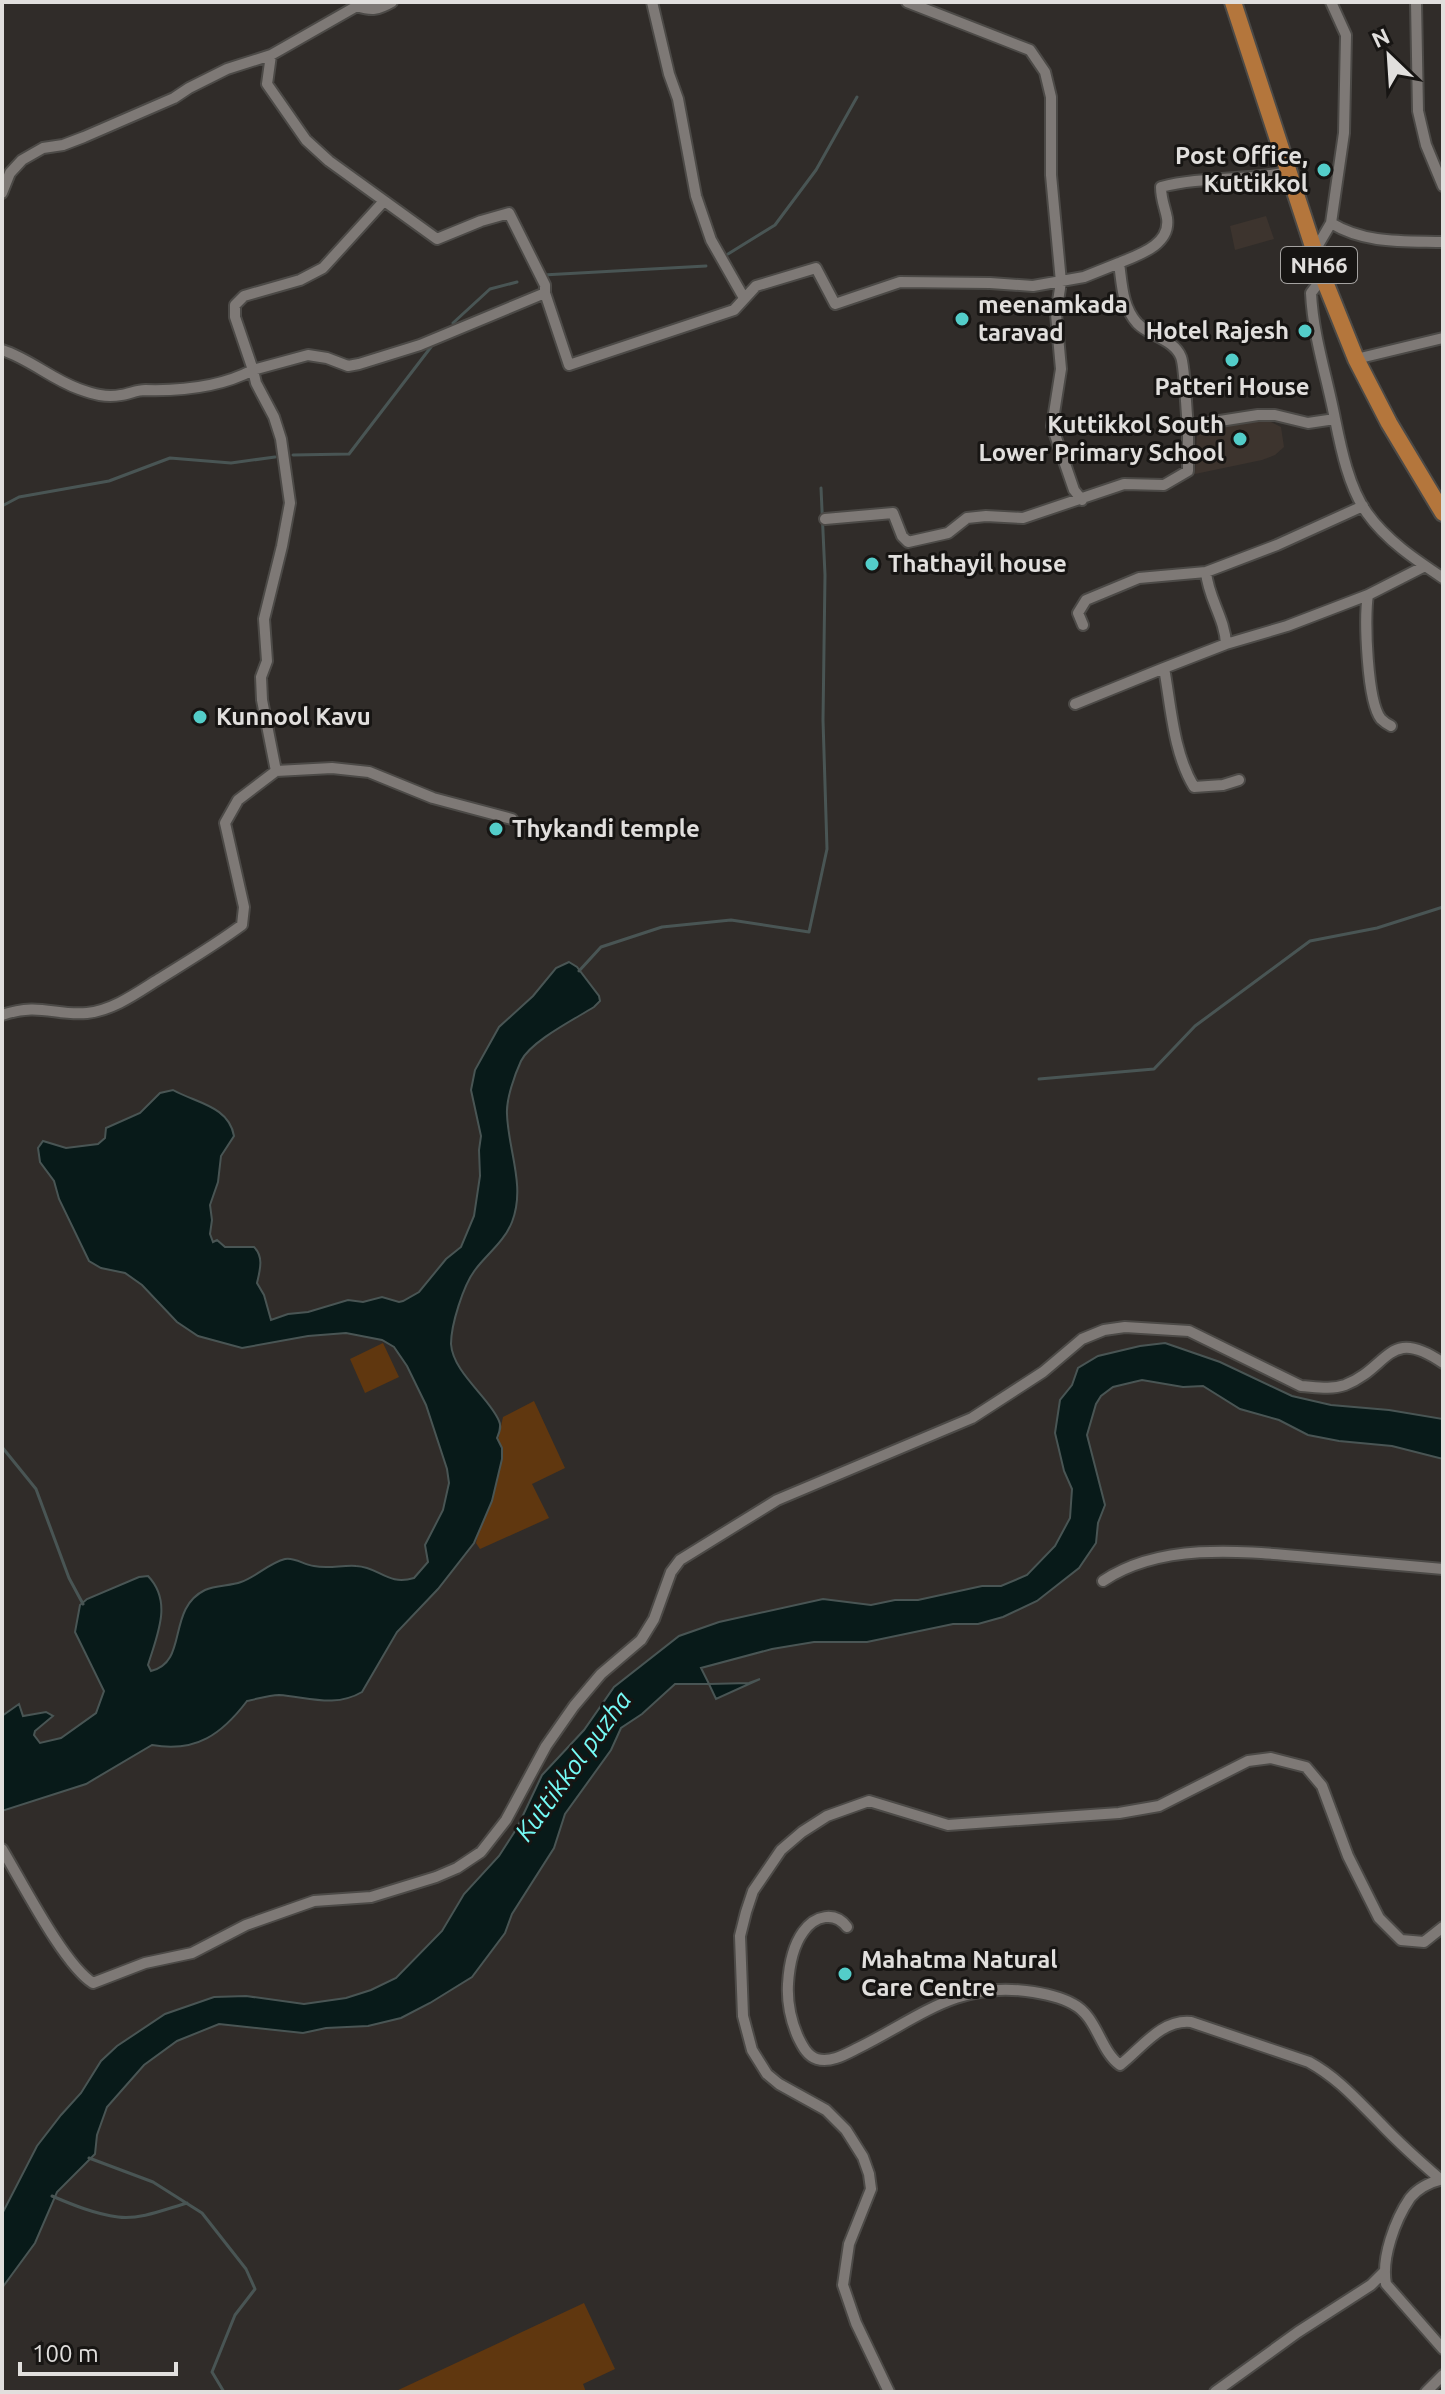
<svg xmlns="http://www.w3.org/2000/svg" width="1445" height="2394" viewBox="0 0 1445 2394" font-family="Ubuntu,sans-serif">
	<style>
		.built { fill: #3d342e }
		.green { fill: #60370f }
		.water { fill: #081a19; stroke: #495554; stroke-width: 2 }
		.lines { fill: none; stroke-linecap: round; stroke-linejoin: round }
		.stream { stroke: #495554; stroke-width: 3 }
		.minor-casing { stroke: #4c4a47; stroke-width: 14 }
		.trunk-casing { stroke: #4c4a47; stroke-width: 20 }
		.minor { stroke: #7e7976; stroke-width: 10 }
		.trunk { stroke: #b4763c; stroke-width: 16 }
		.poi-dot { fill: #53cdc9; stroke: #171513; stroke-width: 3 }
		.labels { text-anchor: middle; stroke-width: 6; stroke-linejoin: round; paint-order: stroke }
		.shield { fill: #171513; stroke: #a4a2a0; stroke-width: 2 }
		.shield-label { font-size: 22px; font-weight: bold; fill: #e1dfdd }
		.poi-label { font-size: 24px; font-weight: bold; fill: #e1dfdd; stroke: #171513; text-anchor: start }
		.water-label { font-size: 26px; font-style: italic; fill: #75faf5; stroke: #171513 }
	</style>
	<rect width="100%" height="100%" fill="#302c29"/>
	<path class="built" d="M1266,216l8,23 -39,11 -5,-24z
		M1254,420l17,2 10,5 3,20 -9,8 -13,5 -67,14 2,-43z"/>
	<path class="green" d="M383,1343l16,34 -34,16 -15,-34z
		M534,1401l31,67 -33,16 17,34 -69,31 -4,-6 27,-126z
		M584,2303l31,66 -32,15 3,8h-192z"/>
	<path class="water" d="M569,962l8,5 22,29 1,5 -6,6c-19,12 -63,34 -73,54 -6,13 -15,38 -14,53 1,36 19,72 5,108 -8,20 -25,32 -37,48 -12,16 -24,55 -24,74 2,29 39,54 48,77 3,6 0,12 -2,17l5,10v11l-10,42 -18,42 -36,46 -41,43 -35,60c-27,16 -54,5 -83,3 -10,0 -22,4 -32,6 -25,33 -51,52 -95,44l-66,39 -84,27v-95l17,-12 4,12 23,-4 7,4 -18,15 -1,4 6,8 21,-5 35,-25 8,-22 -29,-59 5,-27 7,-6 52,-22 9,-1c25,26 9,59 0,89l3,6c38,-9 15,-62 54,-81 11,-5 25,-4 36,-8 15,-5 28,-19 44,-23 10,-2 19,6 29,7 14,3 28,-1 42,0 24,1 31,20 58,12l14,-16 -3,-17 18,-35 6,-27 -2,-14 -21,-64 -19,-39 -13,-19 -12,-7 -36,-7 -38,3 -66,12 -44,-12 -21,-14 -35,-37 -17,-12 -24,-5 -12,-7 -30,-62 -5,-18 -14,-19 -2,-14 5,-7 23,7 32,-4 7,-6 1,-10 34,-15 20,-20 13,-3c23,13 56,16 61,46l-13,20 -3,26 -8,23 2,15 -2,14 3,8 4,-2 8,7h29c10,10 6,23 3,36l7,12 7,25 17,-6 20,-2 40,-12 15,2 19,-5 17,5 4,-1 16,-9 27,-33 15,-12 13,-31 6,-40 -1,-26 2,-14 -10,-46 4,-20 24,-43 34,-31 23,-28z
		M1165,1343l55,19 72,34 39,9 58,5 54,9v40l-51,-13 -53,-5 -31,-6 -29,-15 -39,-11 -37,-23 -20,1 -41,-7 -29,7 -12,9 -5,8 -9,31 18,70 -7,18 -2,20 -17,25 -42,33 -34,16 -25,7h-25l-86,18h-53l-42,7 -71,19 8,16 40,-1 11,-4 -44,20 -7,-15h-34l-33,30 -21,14 -10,22 -46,64 -11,34 -42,66 -7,19 -33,44 -42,26 -29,15 -33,8 -42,2 -23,5 -84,-9 -42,17 -33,24 -37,42 -10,28 -2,19 -38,38 -22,51 -33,45v-74l35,-68 24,-31 20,-22 20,-32 16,-15 48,-32 49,-17 32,-1 58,8 42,-6 25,-8 25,-12 46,-47 22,-37 35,-38 18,-28 25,-53 42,-45 30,-43 65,-51 40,-14 104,-23 48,6 24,-5h23l64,-14h19l26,-11 28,-29 15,-28 2,-29 -8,-18 -9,-38 5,-33 12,-15 6,-17 20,-12 42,-10z"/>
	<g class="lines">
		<path class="stream" d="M728,254l47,-29 41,-55 41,-73
			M543,275l163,-9
			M453,323l37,-34 27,-7
			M293,455l56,-1 82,-107
			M2,506l17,-9 90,-16 61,-23 61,5 44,-6
			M579,971l22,-24 61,-20 69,-7 78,12 18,-83 -4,-129 2,-145 -4,-87
			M1039,1079l115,-10 41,-43 115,-85 67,-13 66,-21
			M2,1447l34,42 33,89 14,26
			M89,2158l64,24 49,31 44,56 9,20 -20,26 -23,57 12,20
			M52,2196c21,9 43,18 66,21 22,3 48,-8 69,-14"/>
		<g class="minor-casing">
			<path id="minor" d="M652,2l17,72 9,25 18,97 15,44 33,58
				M907,2l123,48 15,22 6,25v78l10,107 -5,32 5,55 -9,57 22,64 8,10
				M1416,2l2,109 8,34 17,41
				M357,6c15,5 21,4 35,-4
				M271,55l-4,29 39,56 23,21 108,78 44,-18 28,-8 36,72v8l24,72 165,-55 22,-24 60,-18 19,36 65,-22 90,1 43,3 51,-9 35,-14
				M1288,172c-42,9 -85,4 -127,15 0,13 4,20 6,31 4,27 -29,37 -48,45 3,21 3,43 18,60 12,13 37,16 44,34 4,10 5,54 7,69l70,-11h17l33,8 27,-4c-8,-42 -22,-83 -24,-126l12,-16
				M2,193l8,-20 12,-13 21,-12 20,-3 21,-8 90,-39 15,-10 38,-19 44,-14 86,-49 1,-4
				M384,201l-61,67 -23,12 -56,16 -9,9v12l18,53 55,-15 19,3 21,8 11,-2 61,-19 125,-52
				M1331,223c34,21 73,18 112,19
				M1314,252l17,-29 13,-90 2,-98 -15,-33
				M2,350c28,9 49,29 77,39 14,5 27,9 42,6 8,-1 16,-5 24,-5 35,1 76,-3 108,-20l3,13 18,34 7,22 9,64 -8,43 -18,73 3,42 -6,16 1,23 14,71 -38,29 -13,23 19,84 -2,18c-27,20 -54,36 -83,54 -21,13 -45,31 -72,34 -32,3 -48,-11 -85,2
				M1356,359l87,-21
				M1335,419c6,30 14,69 32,94 19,27 49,47 76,65
				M825,519l68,-6 9,23 6,6 40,-9 19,-15 19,-2 37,2 101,-34 40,1 24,-14v-45
				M1206,572c2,26 19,46 20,72l-62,24c7,38 9,84 30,119l29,-2 16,-5
				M1083,625l-5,-12 8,-13 53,-22 67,-6 71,-27 86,-39
				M1226,644l61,-18 81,-31
				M1075,704l89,-36
				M1391,726c-2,-1 -8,-5 -10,-7 -14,-17 -17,-102 -13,-124l57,-29
				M276,771l56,-3 37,4 64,26 79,21
				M1103,1581c61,-41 148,-29 217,-23 41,4 82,7 123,11
				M2,1849c20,33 62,116 91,134l52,-20 47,-10 54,-28 68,-24 57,-4 65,-20 21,-9 24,-16 25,-32 40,-74 28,-40 27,-32 40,-34 13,-21 17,-47 9,-12 97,-60 195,-82 71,-46 39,-33 22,-9 21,-3 64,4 112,55c15,1 30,4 44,-1 44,-17 43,-60 98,-22
				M847,1927c-12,-16 -32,-12 -44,5 -10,14 -14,35 -15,52 -1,17 3,37 10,53 4,8 9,19 19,22 14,4 29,-5 41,-11 59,-29 98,-66 168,-57 16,2 33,5 47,13 24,12 27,47 47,61 21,-16 41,-46 71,-43l118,40c29,16 48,38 71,61 19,20 39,38 60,56
				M1443,2179c-12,3 -25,9 -33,19 -15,22 -29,60 -24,86l57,65
				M889,2392l-33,-69 -13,-38 6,-41 22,-55 -2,-15 -6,-17 -17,-27 -20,-20 -47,-26 -12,-10 -15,-24 -9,-34 -3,-80 6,-24 7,-21 28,-41 21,-18 25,-16 42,-15 79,24 171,-12 40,-7 89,-45 23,-3 35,9 16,19 26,70 31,62 22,22 23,2 19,-15
				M1215,2392l83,-60 73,-47 13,-13
				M1426,2392l17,-17"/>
		</g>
		<g class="trunk-casing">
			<path id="trunk" d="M1233,2l90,275 33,82 33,64 54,90"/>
		</g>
		<use href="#minor" class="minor"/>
		<use href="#trunk" class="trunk"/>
	</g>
	<g class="poi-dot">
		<circle cx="1324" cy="170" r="8"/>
		<circle cx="962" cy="319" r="8"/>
		<circle cx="1305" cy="331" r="8"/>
		<circle cx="1232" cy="360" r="8"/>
		<circle cx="1240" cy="439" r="8"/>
		<circle cx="872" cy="564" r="8"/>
		<circle cx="200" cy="717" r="8"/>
		<circle cx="496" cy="829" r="8"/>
		<circle cx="845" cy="1974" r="8"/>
	</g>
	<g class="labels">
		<rect class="shield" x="1281" y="247" width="76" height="36" rx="6"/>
		<g class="shield-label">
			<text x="1319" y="273">NH66</text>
		</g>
		<g class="poi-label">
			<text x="1308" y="164" text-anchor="end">Post Office,<tspan x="1308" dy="28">Kuttikkol</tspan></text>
			<text x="978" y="313">meenamkada<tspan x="978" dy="28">taravad</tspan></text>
			<text x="1289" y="339" text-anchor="end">Hotel Rajesh</text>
			<text x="1232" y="395" text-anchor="middle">Patteri House</text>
			<text x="1224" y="433" text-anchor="end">Kuttikkol South<tspan x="1224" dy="28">Lower Primary School</tspan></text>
			<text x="888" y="572">Thathayil house</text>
			<text x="216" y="725">Kunnool Kavu</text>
			<text x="512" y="837">Thykandi temple</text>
			<text x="861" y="1968">Mahatma Natural<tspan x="861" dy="28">Care Centre</tspan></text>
		</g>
		<g class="water-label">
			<text transform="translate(573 1766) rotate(-54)" y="9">Kuttikkol puzha</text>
		</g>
	</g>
	<rect width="1445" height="2394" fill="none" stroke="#e1dfdd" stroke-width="8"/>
	<g transform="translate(1389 56) rotate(335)" stroke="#171513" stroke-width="6" paint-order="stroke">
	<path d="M0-6L14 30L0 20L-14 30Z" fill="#e1dfdd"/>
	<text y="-12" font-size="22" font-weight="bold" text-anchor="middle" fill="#e1dfdd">N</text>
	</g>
	<path d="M20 2362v12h156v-12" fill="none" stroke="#e1dfdd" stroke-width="4"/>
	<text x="32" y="2362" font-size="24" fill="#e1dfdd" stroke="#171513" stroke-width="6" paint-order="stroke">100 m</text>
</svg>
